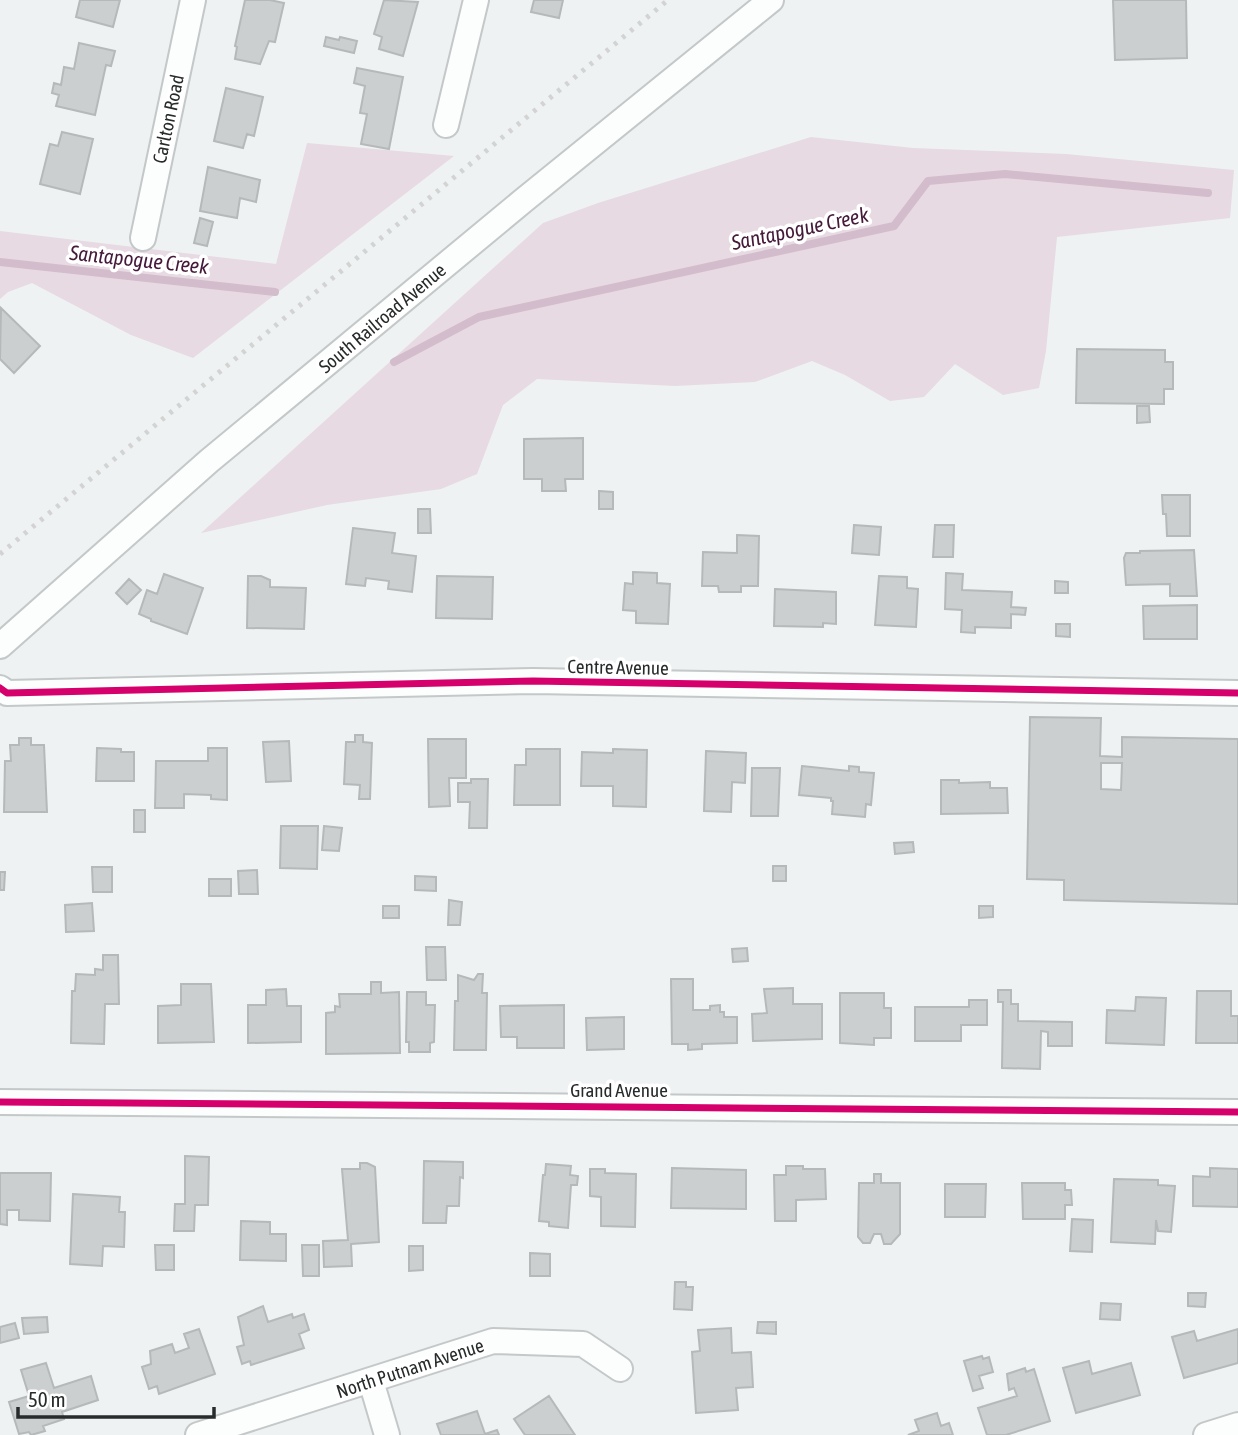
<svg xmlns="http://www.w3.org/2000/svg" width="1238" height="1435" viewBox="0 0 1238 1435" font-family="'Asap Condensed',sans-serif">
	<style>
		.green { fill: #e7dae3 }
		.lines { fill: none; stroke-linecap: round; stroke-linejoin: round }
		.stream { stroke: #d3bccc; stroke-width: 8 }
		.building { fill: #cbcfcf; stroke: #b6b9b9; stroke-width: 2; fill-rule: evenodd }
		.minor-casing { stroke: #c4c8c8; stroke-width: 28 }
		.minor { stroke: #fcfdfd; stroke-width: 24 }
		.rail { stroke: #d3d3d3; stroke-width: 5; stroke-dasharray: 3.5 7; stroke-linecap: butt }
		.cycleway-casing { stroke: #fff; stroke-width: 11 }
		.cycleway { stroke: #d6006c; stroke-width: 7 }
		.labels { text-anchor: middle; stroke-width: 7; stroke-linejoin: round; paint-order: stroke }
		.street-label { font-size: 19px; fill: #282b2b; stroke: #fff }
		.water-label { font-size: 21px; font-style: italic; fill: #441939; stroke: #fff }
	</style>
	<rect width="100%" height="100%" fill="#eef2f2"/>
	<path class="green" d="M811,137l102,11 153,6 168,16 -4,48 -173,19 -11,114 -7,37 -36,7 -48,-31 -31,33 -34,4 -45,-26 -33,-14 -57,21 -80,4 -138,-7 -34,26 -26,69 -36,15 -114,16 -126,28 342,-310 55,-20z
		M307,143l147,13 -261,202 -62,-23 -99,-52 -24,9 -8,7v-68l276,33z"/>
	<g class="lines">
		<path class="stream" d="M0,262l275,30
			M394,362l85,-45 415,-91 34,-45 77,-7 203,19"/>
	</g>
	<path class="building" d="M80,0h40l-7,27 -37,-10z
		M245,0h25l14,3 -9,39 -6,-1 -9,23 -25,-5 2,-12 -2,-1z
		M384,0l34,2 -15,54 -24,-7 3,-12 -8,-3z
		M534,0h29l-4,18 -28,-6z
		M1113,0h73l1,58 -72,2z
		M326,37l13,3 1,-3 17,4 -3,12 -30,-7z
		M79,43l36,8 -4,15 -5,-1 -11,50 -39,-9 3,-11 -7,-2 2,-10 7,2 3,-18 10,2z
		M357,68l46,9 -14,72 -28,-5 6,-30 -7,-1 5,-27 -11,-3z
		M226,88l37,9 -9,39 -7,-2 -4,14 -29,-7z
		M62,132l31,7 -13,55 -40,-10 10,-40 8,2z
		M208,167l52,13 -4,22 -16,-4 -3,20 -37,-7z
		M200,218l13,4 -6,24 -13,-3z
		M1,308l39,38 -26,27 -14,-14z
		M1077,349l88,1v12h8v27h-9v15l-88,-1z
		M1137,406h12l1,16 -13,1z
		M583,438v41h-18l1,12h-24v-12h-18v-40z
		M599,491l14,1v17h-14z
		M1162,495h28v41h-23l-1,-22h-3z
		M418,509h12l1,24h-13z
		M854,525l27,2 -2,28 -27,-2z
		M935,525h19l-1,32h-20z
		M353,528l42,5 -3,20 24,3 -4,36 -24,-3 1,-8 -23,-3 -1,8 -19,-2z
		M737,535l22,1 -1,50h-17v6h-22l-1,-6h-16l1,-34 34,1z
		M1194,550l3,46h-27v-12l-44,1 -2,-27 2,-5h14v-2z
		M633,572l24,1v10l13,1 -2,40 -32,-1v-12l-13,-1 2,-27 8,1z
		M946,573l17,1 -1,16 50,2 -1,15 15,1 -1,7 -14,-1v14l-36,-1v6l-14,-1 1,-22 -17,-1z
		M164,574l39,14 -16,46 -36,-13v-2l-12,-5 8,-24 10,4z
		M248,576h13l9,4v7l36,1 -2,41 -57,-1z
		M437,576l56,1 -1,42 -56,-1z
		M879,576l28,1v11l11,1 -2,38 -41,-2z
		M129,579l12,11 -14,14 -11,-11z
		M1055,581l13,1v11h-13z
		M775,589l61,3v32l-13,-1v4l-49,-1z
		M1197,605v34h-53l-1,-33z
		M1056,624h14v13l-14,-1z
		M1030,717l71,1 -1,38 22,1v-20l116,2v165l-174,-4v-20l-37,-1zM1101,763h21l-1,27 -20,-1z
		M355,735h8v7l9,1 -2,56h-11l1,-14 -16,-1 2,-42h9z
		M19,738h12v7h13l3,67h-43l1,-51h6l-1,-16h9z
		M428,739h38v39h-17l1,28 -21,1z
		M289,741l2,40 -25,1 -3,-40z
		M97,748l24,1v3h13v29h-38z
		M208,748h19v52l-16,-1v-4l-27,-1v14h-29l1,-47h52z
		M526,749h34v56h-46l1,-40h11z
		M613,749l34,1 -1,57 -33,-1v-20h-32l1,-34 31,1z
		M706,751l40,2 -1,30 -13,-1 -1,30 -27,-1z
		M802,766l47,5v-5l10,1v5l15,1 -3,32 -5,-1 -1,13 -33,-3 1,-13h-2v-3l-32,-3z
		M752,768h28l-2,48h-27z
		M471,779h17l-1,49h-18l1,-26h-12v-19h13z
		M941,780h18v3l31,-1v6h17l1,25 -67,1z
		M134,810h11v22h-11z
		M281,826h37l-1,43 -37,-1z
		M324,826l18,2 -3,23 -17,-1z
		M913,842l1,10 -19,2 -1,-11z
		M773,866h13v15h-13z
		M92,867h20v25h-19z
		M257,870l1,24h-19l-1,-23z
		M0,872h5l-1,18h-4z
		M415,876l21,1v14l-21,-1z
		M209,879h22v17h-22z
		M449,900l13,2 -2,23h-12z
		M92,903l2,28 -28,1 -1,-27z
		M383,906h16v12h-16z
		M979,906h14v11l-14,1z
		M426,947h19l1,33h-19z
		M747,948l1,13 -15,1 -1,-13z
		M103,955h15l1,49h-14l-1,40 -33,-1 1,-52h3l1,-17 19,1v-6l8,1z
		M478,974h5l-1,19h5l-1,57h-32l1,-49h3v-26l16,5z
		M671,979h22v31h17v-4l10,-1v7h4v5h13v26l-35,1v5l-14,1v-6h-16z
		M371,982h10v11l18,-1 1,61 -74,1v-41l9,-1v-6l5,1 -1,-13h32z
		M181,984h30l3,58 -56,1v-37l23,-1z
		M793,988v16h29v35l-69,2 -1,-27 15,-1 -3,-24z
		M286,989l1,17h14v36l-53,1v-38h18v-15z
		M998,990h13v14h7v17l54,1v24h-24v-14l-7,-1 -1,38 -38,-1 1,-66h-5z
		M1197,991h34v25h7v27h-42z
		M407,992h19v13h9l-1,37 -4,1v9h-21v-10h-3z
		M840,993h44v15h7v30h-17v7l-34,-2z
		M1136,997l30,1 -2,47 -58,-2 1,-33 28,1z
		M969,1000h18v25h-26v16h-46v-34h54z
		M564,1005v43h-47v-11h-16l-1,-31z
		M624,1017v32l-37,1 -1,-32z
		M185,1156l24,1 -1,48h-13l-1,26h-20l1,-27h10z
		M424,1161l39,1v16l-3,-1 -1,29h-12l-1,17h-23z
		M360,1163h7l8,4 4,75 -28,2 1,22 -28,1 -1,-26 25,-1 -6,-71h18z
		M546,1164l25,2 -1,9 8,1 -1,9h-6l-3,43 -19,-2v-4l-10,-1 4,-46h2z
		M786,1166h17v3h22l1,30 -30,1v21h-21l-1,-46h12z
		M672,1168l74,2v39l-75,-1z
		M1210,1168l28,1v38l-45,-1v-30l17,1z
		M590,1169h15v4l31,1 -1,53 -34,-1v-29l-11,-1z
		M0,1173h51l-1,48 -31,-1v-10h-12v15l-7,-1z
		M874,1174h7v9h19v51l-9,10h-7l-3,-10h-7l-4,9h-7l-5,-6 1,-54h15z
		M1114,1179l44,1v5l17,1 -4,46 -13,-1 -2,-11 -1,24 -44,-2z
		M1022,1183h43v7h6l1,15h-7v14h-42z
		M945,1184h41l-1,33h-40z
		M73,1194l47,3 -1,15h6l-1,35 -21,-1 -1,20 -32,-2z
		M1072,1219l21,1 -1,32 -22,-1z
		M241,1221l29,1v12h16v27l-46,-1z
		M155,1245h19v25h-18z
		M302,1245h17v31h-16z
		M409,1246h14v24l-14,1z
		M530,1253l20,1v22h-20z
		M675,1282h11v5h7l-1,23 -18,-1z
		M1188,1293h18l-1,14 -17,-1z
		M1101,1303l20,1 -1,16 -20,-1z
		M263,1306l5,16 24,-8 1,4 11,-4 5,16 -10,4 5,14 -53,17 -1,-4 -8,3 -5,-17 7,-2 -6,-28z
		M47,1317l1,15 -24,2 -2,-16z
		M758,1322h18v12l-19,-1z
		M15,1323l4,15 -19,5v-16z
		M731,1328l1,25 19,-1 2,35 -17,1 2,22 -42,3 -4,-61 8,-1 -2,-21z
		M199,1329l16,45 -56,20 -2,-8 -8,3 -7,-22 9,-3 -1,-13 22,-7 3,9 14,-5 -5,-14z
		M1238,1329v34l-54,15 -12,-41 22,-6 3,10z
		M982,1356l1,3 6,-2 4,15 -14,4 4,12 -10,3 -9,-30z
		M1089,1361l3,13 39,-11 9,32 -64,18 -13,-45z
		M46,1363l8,25 37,-12 7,24 -36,12 2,7 -21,7 2,5 -14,4 -2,-3 -10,2 -10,-32 20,-6 -8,-26z
		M1025,1368l1,4 8,-3 16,52 -44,14h-19l-9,-27 39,-12 -3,-8 -5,2 -2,-16z
		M549,1396l26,39h-50l-11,-16z
		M477,1411l8,23 12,-4 2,5h-58l-4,-11z
		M937,1413l4,13 8,-3 4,12h-45l11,-4 -4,-11z"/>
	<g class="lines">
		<g class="minor-casing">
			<path id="minor" d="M446,125l30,-125
				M143,238l50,-238
				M0,646l209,-185 315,-261 247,-200
				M0,688l7,5 526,-12 705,12
				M0,1102l1238,10
				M371,1381l16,54
				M198,1435l295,-94 90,3 37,25
				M1206,1435l32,-10"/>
		</g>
		<use href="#minor" class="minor"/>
		<path class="rail" d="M0,554l668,-554"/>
		<g class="cycleway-casing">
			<path id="cycleway" d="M0,688l7,5 526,-12 705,12
				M0,1102l1238,10"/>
		</g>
		<use href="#cycleway" class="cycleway"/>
	</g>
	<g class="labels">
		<g class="street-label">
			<text transform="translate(168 119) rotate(-78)" y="7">Carlton Road</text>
			<text transform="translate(382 318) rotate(-40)" y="7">South Railroad Avenue</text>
			<text transform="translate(618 667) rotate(1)" y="7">Centre Avenue</text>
			<text x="619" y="1097">Grand Avenue</text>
			<text transform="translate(410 1368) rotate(-18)" y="7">North Putnam Avenue</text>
		</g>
		<g class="water-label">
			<text transform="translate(800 229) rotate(-12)" y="7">Santapogue Creek</text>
			<text transform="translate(139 260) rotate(6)" y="7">Santapogue Creek</text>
		</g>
	</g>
	<path d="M18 1407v10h196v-10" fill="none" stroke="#282b2b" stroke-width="3.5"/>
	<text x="28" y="1407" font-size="21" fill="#282b2b" stroke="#ffffff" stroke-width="5" paint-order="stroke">50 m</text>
</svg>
